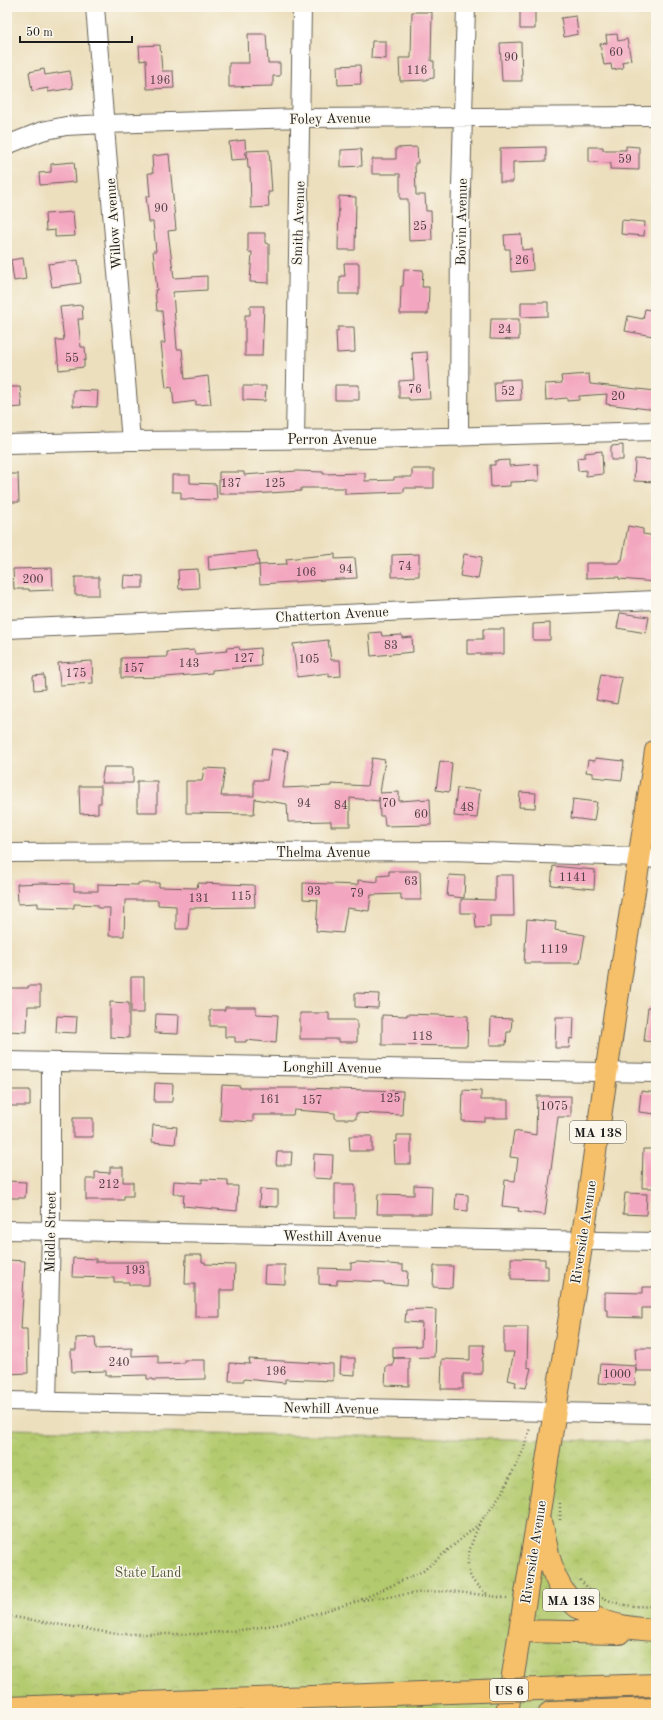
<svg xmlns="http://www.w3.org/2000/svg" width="663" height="1720" viewBox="0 0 663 1720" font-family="'Old Standard TT',serif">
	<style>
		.park { fill: url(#park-crowns); stroke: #687345 }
		.building { fill: #f3a6bf }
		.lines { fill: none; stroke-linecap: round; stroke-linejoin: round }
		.minor-casing { stroke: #656054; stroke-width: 20 }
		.major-casing { stroke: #656054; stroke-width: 24 }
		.path { stroke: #656054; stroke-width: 2.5; stroke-dasharray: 1 3; stroke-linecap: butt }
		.minor { stroke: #fff; stroke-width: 18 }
		.major { stroke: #f6c06b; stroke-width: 22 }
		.major-bridge-casing { stroke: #656054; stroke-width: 24; stroke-linecap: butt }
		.major-bridge { stroke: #f6c06b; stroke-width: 22 }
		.labels { text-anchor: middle; stroke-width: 3; stroke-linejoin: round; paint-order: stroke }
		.number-label { font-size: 12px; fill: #523e45 }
		.shield { fill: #fbf7ec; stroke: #5f5e5a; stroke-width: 1 }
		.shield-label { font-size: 13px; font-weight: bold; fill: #1c1c1c }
		.street-label { font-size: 14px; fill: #1c1c1c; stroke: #fbf7ec }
		.park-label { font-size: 14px; fill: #515939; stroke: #fbf7ec }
	</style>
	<defs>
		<pattern id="park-crowns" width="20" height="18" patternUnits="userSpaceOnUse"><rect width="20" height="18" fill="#b4ca6e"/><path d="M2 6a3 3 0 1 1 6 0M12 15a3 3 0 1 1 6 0" fill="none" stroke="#9aad5f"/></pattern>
	</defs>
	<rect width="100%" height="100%" fill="#fbf7ec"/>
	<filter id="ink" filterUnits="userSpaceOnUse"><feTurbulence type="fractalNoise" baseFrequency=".025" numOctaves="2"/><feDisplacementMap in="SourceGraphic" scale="8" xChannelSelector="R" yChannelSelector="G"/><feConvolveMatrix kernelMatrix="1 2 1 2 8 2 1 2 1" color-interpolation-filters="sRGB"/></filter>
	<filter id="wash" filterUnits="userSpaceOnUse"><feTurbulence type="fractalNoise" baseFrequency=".012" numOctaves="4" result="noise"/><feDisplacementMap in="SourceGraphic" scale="16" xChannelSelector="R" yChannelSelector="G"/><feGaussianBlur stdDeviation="0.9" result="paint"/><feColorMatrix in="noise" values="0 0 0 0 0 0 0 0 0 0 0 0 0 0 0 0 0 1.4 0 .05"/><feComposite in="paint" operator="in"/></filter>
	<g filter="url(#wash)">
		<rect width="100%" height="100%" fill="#ecdfbd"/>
		<path class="park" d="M7,1429l649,13v271h-649z"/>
		<g id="blocks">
			<path class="building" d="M520,10h15v19h-15z
				M412,12h20l-1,49h3v17l-7,1v1l-27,1 -1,-23h12z
				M576,16l2,18 -14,3 -3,-19z
				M248,34h18l2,29h12v13h-7v10l-44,1v-24h20z
				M617,34l1,7 9,-2 4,21 -9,2 1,6 -11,2 -1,-6 -7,1 -4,-21 7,-1 -1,-8z
				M372,41h14v18l-15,-1z
				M521,42l1,39h-20l-2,-38z
				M160,45l2,26h11l1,17 -27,1 -1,-29 -6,1 -1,-15z
				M360,65l1,19 -23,1 -1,-19z
				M44,69l1,6 25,-4 3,17 -25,4v-4l-16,3 -3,-19z
				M245,140l1,19 -15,1 -2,-18z
				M626,146l13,1v23l-29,-1 1,-6 -22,-1v-15h14v3h23z
				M417,147l1,16h-3l1,32h9l1,16h5l1,29 -23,1 -1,-42h-8v-25h-28v-15h24v-11z
				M546,147v14l-33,1v20h-13v-34z
				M361,149l1,17 -21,1v-17z
				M269,150l3,42h-4l1,15 -18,1 -1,-40h-2l-1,-17z
				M169,154l7,76 -8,1 6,47 33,-2v14l-34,2 4,57h5l3,30 23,-3 3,28 -15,1v-4l-22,3 -2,-17 -6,1 -5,-45h4l-3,-32h-5l-2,-21h2l-4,-39h3l-3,-29h-4l-3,-26h4l-2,-23h5l-1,-17z
				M74,162l2,20 -36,3 -1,-12 12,-1v-8z
				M339,196l17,1 -1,53h-17z
				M73,212l2,24 -20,1v-7l-9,1 -1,-17z
				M622,220l23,2 -1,14 -23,-2z
				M248,233h17v10l4,1v39l-19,-1 2,-30h-4z
				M521,234l1,16 10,-1 1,21 -22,2 -1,-23h-5l-1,-14z
				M23,258l3,21 -12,2 -3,-21z
				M78,260l3,23 -29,4 -4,-23z
				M344,263h15v31h-20v-12h1v-6h5z
				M404,269l19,1 -1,17h7l-1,27h-28l1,-28h2z
				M521,302h27v14l-27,1z
				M82,305l1,14h-5l3,28h4l1,13h-2v7l-25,3 -3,-30h8l-4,-33z
				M250,306h14l-2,50h-17v-41h5z
				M645,309l11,2v17h-1l-2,8 -28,-5 3,-15 15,3z
				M491,319h28v21l-29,-1z
				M338,327h16l1,25 -18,1 -1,-22h2z
				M427,352l3,47 -21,1v-2h-10v-17l15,-1 -2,-27z
				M589,374l1,10 66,7v19l-50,-6 1,-10 -28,2v4l-12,1v-3l-21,2 -1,-16 17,-1 -1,-7z
				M520,379l1,21 -26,1 -1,-19h7v-2z
				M335,385h24v15h-24z
				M243,386h23l-1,15 -22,-1z
				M7,387h13l2,20 -15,1z
				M73,390l25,1 -1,16 -24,-1z
				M623,445v15h-12v-14z
				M602,451l1,23 -17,2v-6l-8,1 -1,-13 8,-1v-4z
				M635,459l21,1v22l-22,-1z
				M509,460v6l29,-2 1,17 -29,1v4l-19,1 -1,-22h5v-4z
				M412,469h22v19h-30v4l-59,2v-6h-44v3l-48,3h-34v-22h25v3l53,-4 26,1v2l42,-1v8l29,-1v-3h18z
				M7,474h11l1,28h-12z
				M172,475h18v8l26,1 1,16 -36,-1v-7h-9z
				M628,526l15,3v5l13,2v13l-3,20h3v13l-37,-3v-2l-33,1v-15h34v-3h2z
				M257,551l2,14 -50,5 -1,-14z
				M335,554v5l20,-1 2,20 -97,6 -1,-19 28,-1 -1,-5z
				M419,554v22l-27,1v-22z
				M464,554l18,3 -4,22 -18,-3z
				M52,568l1,22 -24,1v-2h-15l-1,-20z
				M198,569l1,19 -20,1 -1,-19z
				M124,575l19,1v12h-20z
				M75,577h24v18h-24z
				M620,613l29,4 -3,16 -29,-5z
				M550,623v17h-17v-16z
				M483,629h21v25h-37v-15h16z
				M381,632l1,4 20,-1v3l10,-1 1,15 -42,4 -2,-23z
				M328,640l3,20h9l1,16 -12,1v-4l-32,4 -4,-33z
				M239,647l1,3 20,-2 1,18 -49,4v3l-46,4 -45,1v-20l46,-1v-5l27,-2 1,4 32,-3 -1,-3z
				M92,661l1,22 -33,2 -2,-22z
				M601,674l21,4 -5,26 -21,-4z
				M44,675l1,14 -11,1 -1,-14z
				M272,749l16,2 -5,37 48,-2v-2l36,2 5,-28 13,2 -5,33 19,-1v9l31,-2 1,26 -46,1 -1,-10h-4l-1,-19v4l-29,-3v28h-19v-5l-43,1 -1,-18 -32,-5 -1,15 -68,-1v-32h16l2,-13 21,1 -4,27h33v-16h13z
				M595,758l29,3 -2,19 -29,-3v-4l-7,-1 2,-12 7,1z
				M440,761l12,2 -3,29 -13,-2z
				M104,767h29v16h-32z
				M137,781h20v31h-20z
				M79,786h22v17h-3v10l-18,1z
				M457,788l23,2 -3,28 -23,-2z
				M520,792l16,1 -1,15 -16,-1z
				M573,799l24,3 -3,19 -23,-3z
				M553,866l42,4 -1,19 -43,-4z
				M389,871h31l1,29h-20v-6l-30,1 -2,16 -22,-3 -4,25 -27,-2 2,-31 -15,-1v-16l55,2v-5l20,2v-6l11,-1z
				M449,875l16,1 -1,22 -17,-2z
				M495,875h18l1,41h-24v11l-14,1 -1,-15h-14v-14l34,1z
				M42,883l32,1v7h24v-7l40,1v-2h21v4l38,1 1,-5 56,2 1,22 -66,1 -1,21h-12v-23l-18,-1v-5h-33l-1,36h-15l1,-28h-12v-3l-24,-1v4l-36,-1v-4l-20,1 -1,-20z
				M527,919l29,3 -1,8 30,5 -5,28h-56z
				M131,977h13v36h-13z
				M28,986h12v20h-12l-1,26 -19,-1 2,-43h18z
				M355,993l24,1 -1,14 -23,-1z
				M110,1002l19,1v35l-19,-1z
				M225,1007h31v7l22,1 -2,28 -30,-3v2h-11v-5h-10v-11h-15v-16h15z
				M648,1007h8v35l-12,-1z
				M300,1013h29v7h28v22h-18v-3h-39z
				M156,1014l23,1 -1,19 -23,-1z
				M407,1014l61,2 -1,30 -85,-1v-30l25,1z
				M57,1016l20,1 -1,16 -20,-1z
				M556,1017h18l-1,22 -3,-1 -1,10h-14z
				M491,1018l21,1 -1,13h-4l-1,13h-16z
				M155,1083l18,1 -1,18h-18z
				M222,1085l18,1v2h62l101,3 -1,24 -46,-2v6h-21v-6l-41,-3 -1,5h-40v7l-33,-2z
				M7,1090h23v16h-23z
				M463,1090l18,1v9h27v18h-23v4l-23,-1z
				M641,1091l15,2v21l-17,-2z
				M537,1096h34v21h-13l-13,98 -27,-4 1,-3 -17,-2 3,-26 10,1 3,-23 -8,-1 4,-26 22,4z
				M73,1118h20v19h-20z
				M153,1125l24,2 -2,17 -23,-2z
				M397,1135h14v29h-16l-1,-23 3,1z
				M349,1136h23v15h-22z
				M643,1149h13v39h-14z
				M277,1152h15l-1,13h-15z
				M314,1154l19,1 -1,24 -19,-1z
				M110,1167h13v15h10v14h-9v4h-38v-21h9v-7l15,1z
				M202,1179l26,1v6h10l-1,25 -54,-5 1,-12h-11l1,-13 28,2z
				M7,1181l19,1 -1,16h-18z
				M335,1184h20v34h-20z
				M414,1185l18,1 -1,28h-54l1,-20 36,1z
				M260,1189l18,1v17l-19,-1z
				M625,1193l22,1 -1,21 -23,-1z
				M456,1194l12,1v16l-13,-1z
				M186,1255h16v7h3v2l30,1 -1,25h-14v27h-25v-33h-10z
				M73,1258l23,1v3h53v23h-20v-3h-15v-4l-42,-1z
				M511,1258l34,1v7h3v14l-37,-1z
				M7,1260l18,1 -4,68h6l1,44 -21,1z
				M358,1262l45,3v6h5l-1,15 -23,-2v-2l-47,-2v5l-18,-1v-16l32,1v-6z
				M265,1265h20v19l-21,-1z
				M434,1266h19l-1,22 -19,-1z
				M643,1287h13v21h-14v10l-34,-1v-7h-3v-18l38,1z
				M423,1309l13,1 -2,47 -41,1v-11l28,-1 1,-23 -17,-1 1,-12z
				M504,1327h24l-1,40 4,1 -5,20 -11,-2 1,-4 -8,-2 6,-28h-10z
				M95,1337l1,12 36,-1v8l26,-1v9l26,-1v-3h21v19l-52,1v-1h-6v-4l-41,1v-5l-34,1 -1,-22h5v-12z
				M470,1345h14l-1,13h-1v16h-19v15h-22l1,-30 28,1z
				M635,1348h21v23h-20v-4l-1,18 -37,-2 2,-19 36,2z
				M341,1358h14v17l-15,-1z
				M394,1358h15v28l-24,-1 1,-19h7z
				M249,1359l84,5v17l-48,-2v4l-41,-4v2h-15l1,-18 20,1z"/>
		</g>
	</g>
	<g filter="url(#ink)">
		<use href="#blocks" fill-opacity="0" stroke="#656054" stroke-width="1"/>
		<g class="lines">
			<g class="minor-casing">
				<path id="minor" d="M95,7l36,434
					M7,145l35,-14 24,-5 39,-2 197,-6 354,-2
					M459,437l1,-214 6,-216
					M295,440c1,-145 6,-289 7,-433
					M7,444l124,-3 239,-2 286,-8
					M7,629l649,-29
					M7,853l442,-2 190,6 17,2
					M7,1061l649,12
					M7,1230l649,12
					M7,1401l648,13
					M47,1402l4,-171v-169"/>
			</g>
			<g class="major-casing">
				<path id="major" d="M542,1525c3,17 6,34 13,51 18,43 59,52 101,54
					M520,1631l99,2
					M567,1688l89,-3
					M7,1708l443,-16
					M507,1713l79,-498 28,-196 42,-268
					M550,1713l106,-4"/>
			</g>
			<path class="path" d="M560,1503v17
				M479,1525c-7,17 -18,40 -5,57 4,5 10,9 14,13
				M580,1580c22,23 45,28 76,26
				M363,1600l62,-8 25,-1 57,7
				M7,1616l110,18h83l41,-4 39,-6 78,-23 65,-30 56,-47 24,-33 20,-40 7,-23"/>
			<use href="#minor" class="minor"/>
			<use href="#major" class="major"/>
			<g class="major-bridge-casing">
				<path id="major-bridge" d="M450,1692l117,-4"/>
			</g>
			<use href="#major-bridge" class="major-bridge"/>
		</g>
	</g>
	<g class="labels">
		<g class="number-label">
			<text x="616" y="56">60</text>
			<text x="511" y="61">90</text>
			<text x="417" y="74">116</text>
			<text x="160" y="84">196</text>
			<text x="625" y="163">59</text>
			<text x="161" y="212">90</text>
			<text x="420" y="230">25</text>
			<text x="522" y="264">26</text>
			<text x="505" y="333">24</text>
			<text x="72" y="362">55</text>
			<text x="415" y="393">76</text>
			<text x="508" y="395">52</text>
			<text x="618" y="400">20</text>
			<text x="231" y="487">137</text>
			<text x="275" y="487">125</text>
			<text x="405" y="570">74</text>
			<text x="346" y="573">94</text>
			<text x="306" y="576">106</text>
			<text x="33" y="583">200</text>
			<text x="391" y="649">83</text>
			<text x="244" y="662">127</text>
			<text x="309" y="663">105</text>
			<text x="189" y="667">143</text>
			<text x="134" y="672">157</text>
			<text x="76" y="677">175</text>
			<text x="304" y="807">94</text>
			<text x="389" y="807">70</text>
			<text x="341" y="809">84</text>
			<text x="467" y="811">48</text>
			<text x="421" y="818">60</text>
			<text x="573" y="881">1141</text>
			<text x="411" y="885">63</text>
			<text x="314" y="895">93</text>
			<text x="357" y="897">79</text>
			<text x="241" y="900">115</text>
			<text x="199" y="902">131</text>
			<text x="554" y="953">1119</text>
			<text x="422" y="1040">118</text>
			<text x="390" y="1102">125</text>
			<text x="270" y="1103">161</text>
			<text x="312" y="1104">157</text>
			<text x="554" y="1110">1075</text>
			<text x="109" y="1188">212</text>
			<text x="135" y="1274">193</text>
			<text x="119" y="1366">240</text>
			<text x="276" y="1375">196</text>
			<text x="617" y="1378">1000</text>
		</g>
		<g class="shield">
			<rect x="570" y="1121" width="56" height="22" rx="3"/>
			<rect x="543" y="1589" width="56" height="22" rx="3"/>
			<rect x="490" y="1679" width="38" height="22" rx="3"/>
		</g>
		<g class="shield-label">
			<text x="598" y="1137">MA 138</text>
			<text x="571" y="1605">MA 138</text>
			<text x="509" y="1695">US 6</text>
		</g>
		<g class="street-label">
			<text transform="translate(330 118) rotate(-1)" y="5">Foley Avenue</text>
			<text transform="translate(461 222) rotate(-89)" y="5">Boivin Avenue</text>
			<text transform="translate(298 223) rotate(-88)" y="5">Smith Avenue</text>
			<text transform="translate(113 224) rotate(-94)" y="5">Willow Avenue</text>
			<text x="332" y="444">Perron Avenue</text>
			<text transform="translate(332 614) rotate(-3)" y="5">Chatterton Avenue</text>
			<text x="323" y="857">Thelma Avenue</text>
			<text transform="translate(332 1067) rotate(1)" y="5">Longhill Avenue</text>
			<text transform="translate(50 1232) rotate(-89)" y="5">Middle Street</text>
			<text transform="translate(583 1232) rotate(-81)" y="5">Riverside Avenue</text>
			<text transform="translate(332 1236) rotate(1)" y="5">Westhill Avenue</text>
			<text transform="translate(331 1408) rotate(1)" y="5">Newhill Avenue</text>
			<text transform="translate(533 1552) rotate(-81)" y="5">Riverside Avenue</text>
		</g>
		<g class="park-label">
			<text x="148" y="1577">State Land</text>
		</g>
	</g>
	<rect width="663" height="1720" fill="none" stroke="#fbf7ec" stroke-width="24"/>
	<path d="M20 36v6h112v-6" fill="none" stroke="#1c1c1c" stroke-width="2"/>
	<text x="26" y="36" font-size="12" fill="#1c1c1c" stroke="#fbf7ec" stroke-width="3" paint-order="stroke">50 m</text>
</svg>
